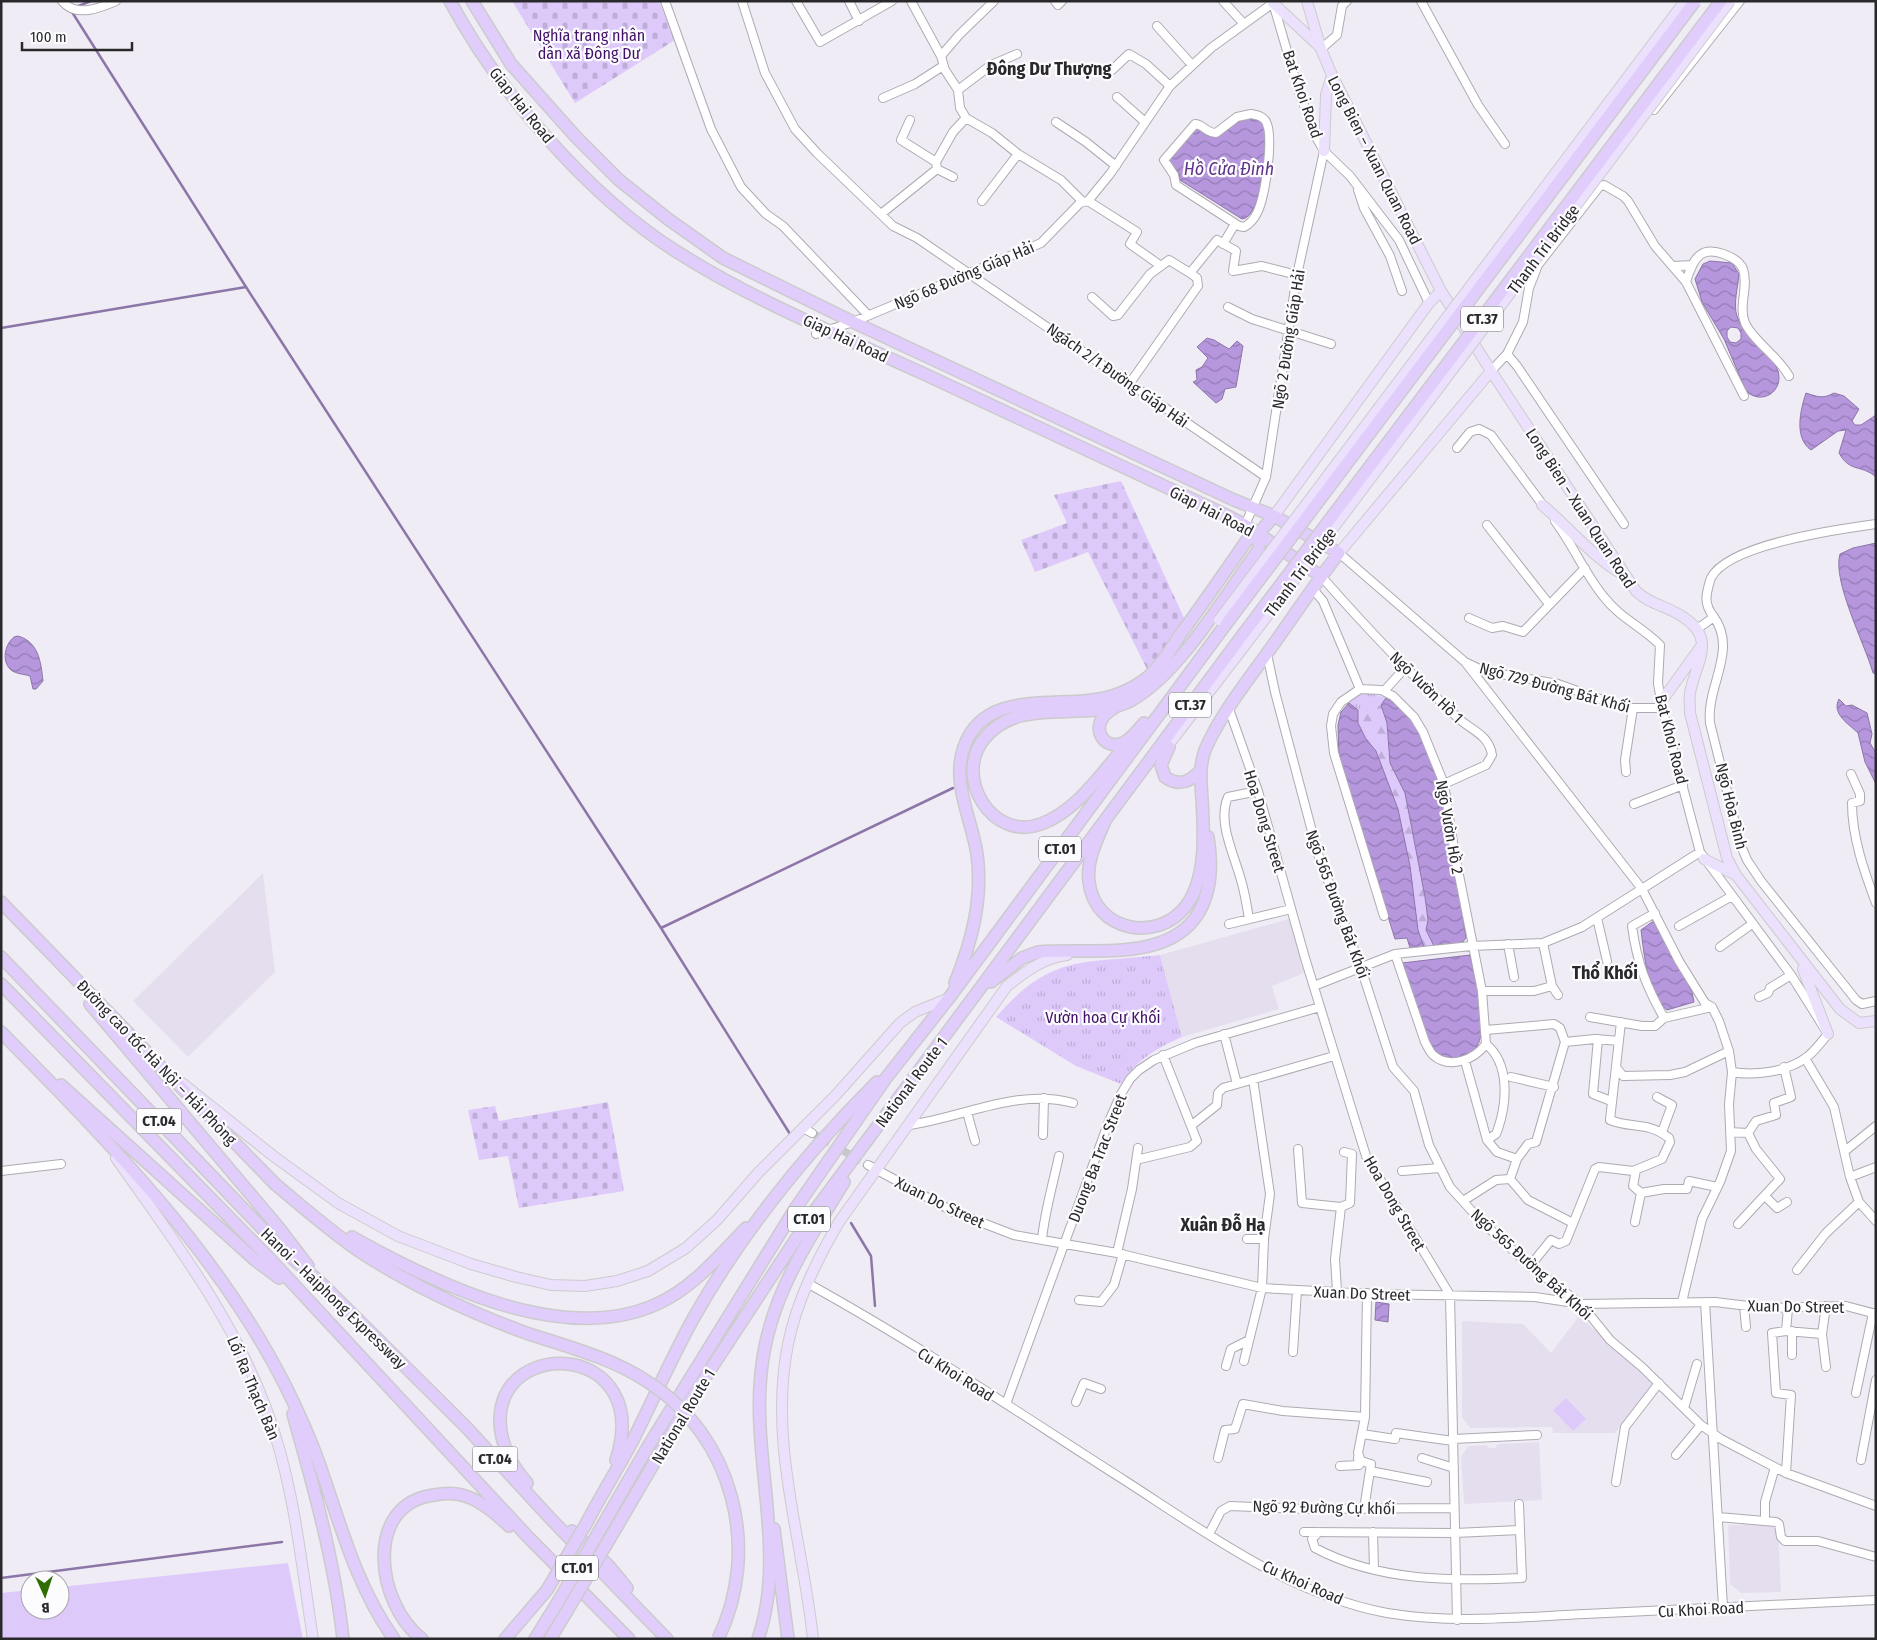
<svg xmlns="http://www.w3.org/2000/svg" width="1877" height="1640" viewBox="0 0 1877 1640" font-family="'Fira Sans Condensed',sans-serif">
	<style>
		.built { fill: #e5deee }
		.grass { fill: url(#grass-tufts) }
		.forest { fill: url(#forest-firs) }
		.cemetery { fill: url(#cemetery-stones) }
		.garden { fill: #dec9fb }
		.water { fill: url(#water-waves); stroke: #8c76a8; fill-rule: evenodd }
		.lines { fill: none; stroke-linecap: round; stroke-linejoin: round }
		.stream { stroke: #8c76a8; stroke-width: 2.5 }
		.minor-tunnel { stroke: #c8c5cd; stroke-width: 8; stroke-dasharray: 8 4; stroke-linecap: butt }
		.minor-casing { stroke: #aeaab2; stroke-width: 10 }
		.major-casing { stroke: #cccbcc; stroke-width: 12 }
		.highway-casing { stroke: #cccbcc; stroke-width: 14 }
		.minor { stroke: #fff; stroke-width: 8 }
		.major { stroke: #ece1fd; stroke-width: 10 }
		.highway { stroke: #e0cdfc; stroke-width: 11 }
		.major-bridge-casing { stroke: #cccbcc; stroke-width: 12; stroke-linecap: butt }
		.highway-bridge-casing { stroke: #cccbcc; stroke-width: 14; stroke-linecap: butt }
		.major-bridge { stroke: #ece1fd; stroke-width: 10 }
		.highway-bridge { stroke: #e0cdfc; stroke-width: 11 }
		.labels { text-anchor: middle; stroke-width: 4.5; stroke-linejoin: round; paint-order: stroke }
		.shield { fill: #fcfbfe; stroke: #68676a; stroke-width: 1 }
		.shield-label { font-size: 15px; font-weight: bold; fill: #29282b }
		.park-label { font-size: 16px; fill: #401166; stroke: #fcfbfe }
		.street-label { font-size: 16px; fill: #29282b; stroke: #fcfbfe }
		.neighbourhood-label { font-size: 18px; font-weight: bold; fill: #29282b; stroke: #fcfbfe }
		.water-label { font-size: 18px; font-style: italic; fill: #5d3287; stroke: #fcfbfe }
	</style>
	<defs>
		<pattern id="grass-tufts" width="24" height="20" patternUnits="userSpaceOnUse" patternTransform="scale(1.25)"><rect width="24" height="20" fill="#dec9fb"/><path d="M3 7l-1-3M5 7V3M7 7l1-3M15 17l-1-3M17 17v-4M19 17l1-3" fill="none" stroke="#beadd7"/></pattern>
		<pattern id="forest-firs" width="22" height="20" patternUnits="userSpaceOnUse" patternTransform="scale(1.25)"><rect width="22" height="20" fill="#dec9fb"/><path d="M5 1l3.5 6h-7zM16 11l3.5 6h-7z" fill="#beadd7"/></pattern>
		<pattern id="cemetery-stones" width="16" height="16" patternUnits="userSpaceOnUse" patternTransform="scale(1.25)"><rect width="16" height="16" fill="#dec9fb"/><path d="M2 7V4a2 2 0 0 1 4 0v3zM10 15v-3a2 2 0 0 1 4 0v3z" fill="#beadd7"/></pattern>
		<pattern id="water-waves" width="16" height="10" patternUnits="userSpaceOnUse" patternTransform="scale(1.25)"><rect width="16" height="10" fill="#b697de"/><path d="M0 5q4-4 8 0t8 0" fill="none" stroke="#947bb4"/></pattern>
	</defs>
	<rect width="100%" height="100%" fill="#f0ecf5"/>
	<path class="built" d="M263,873l12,99 -87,85 -55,-56z
		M1289,919l15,54 -32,13 7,23 -97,28 -22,-82z
		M1579,1316l76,68 -40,49h-62l-1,-6 -82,1 -8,-11v-96l61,3 28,29z
		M1539,1442l3,58 -78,4 -3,-47 7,-11 18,-1 3,3h6l3,-4z
		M1770,1524l8,3 3,65 -40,1 -11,-9 -2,-59z"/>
	<path class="grass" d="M1368,692l18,6c-7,11 -15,11 -28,12l-9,-7 8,-7z
		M1160,955l22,82c-25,11 -46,23 -61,47l-45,-18 -80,-49c56,-64 87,-53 164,-62z"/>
	<path class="forest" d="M1381,705l6,18 3,40 15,30 20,104 3,23 -2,10 8,16 -10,1 -6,-17 -20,-121 -22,-58 -9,-11 -9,-17v-13z"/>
	<path class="cemetery" d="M512,1h147l16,39 -100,63z
		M1121,481l64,139 -37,51 -60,-119 -53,20 -14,-32 46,-17 -13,-28z
		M608,1102l16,89 -105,17 -11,-52 -29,4 -11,-50 27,-4 4,15z"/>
	<path class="garden" d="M1566,1398l20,21 -13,12 -20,-21z
		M288,1563l15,76h-302v-46l29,-3v20h30v-23z"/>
	<path class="water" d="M1249,116c4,2 11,2 14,6 10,15 -1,96 -21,97l-62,-39 -1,-7 -11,-13 28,-33c5,2 8,8 13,9 5,2 31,-16 40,-20z
		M1710,261l22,2 7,11c-1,13 -6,30 -2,42 6,23 34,32 41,55 6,20 -16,35 -32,20l-22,-52 -22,-37 -7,-23 8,-15zM1731,327l7,1 3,5v6l-5,4 -6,-1 -3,-5v-6z
		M1207,338l7,2 15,9 8,-8 6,5 -7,41 -11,2 -3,10 -6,4 -23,-21 4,-2 -1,-10 6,-3 6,-9 -11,-11z
		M1806,393c12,4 17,6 28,0l10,3 15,13 -7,12 3,4h6l15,-10v62c-15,-13 -26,-4 -37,-24l7,-23 -8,1 -27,19c-17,-12 -11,-39 -5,-57z
		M1876,543v131l-3,-1c-8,-29 -41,-92 -33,-119l13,-6z
		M18,636c21,6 23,27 25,45l-7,8h-3l-3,-13c-6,-2 -14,-2 -19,-6 -10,-9 -6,-26 3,-33z
		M1386,698l23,16 16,30 18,46 23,148 -5,6 -27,2 -8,-16 2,-10 -3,-23 -20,-104 -15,-30 -3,-40 -6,-18z
		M1839,699l7,7 6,-1 15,8 5,21 -2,9 6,10v31l-11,-22 -7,-29c-9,-9 -27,-19 -19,-34z
		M1349,703l9,7v13l8,16 10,12 22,58 12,57 8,64 6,17 -14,1 -3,-10 -12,1 -56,-180 -1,-34 3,-13z
		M1652,922h3l37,70 2,10 -27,8c-20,-14 -23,-58 -26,-80z
		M1470,955c6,27 32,105 -18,103 -13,0 -19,-9 -25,-20l-25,-75z
		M1376,1302l13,2 -1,18 -13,-2z"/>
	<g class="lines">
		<path class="stream" d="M76,7l15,-6
			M246,287l415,641 129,206
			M1,328l245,-41 -174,-275
			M661,928l292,-140
			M851,1223l20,33 4,50
			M1,1578l281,-36"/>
		<path class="minor-tunnel" d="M812,1133l56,32"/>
		<g class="minor-casing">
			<path id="minor" d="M62,1c14,17 38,7 54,0
				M665,1l46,128 30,58 25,27 17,12 85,89
				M742,1l23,72 30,56 22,24 76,73 24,12 349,239
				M796,1l24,41 72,-41
				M849,1l10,20
				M911,1l30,55 4,14 13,20 2,18 6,10 26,15 26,21 43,26 21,21
				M1055,1l3,4 4,-4
				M1223,1l21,23
				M1421,1l57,104 27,39
				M1273,3l26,89 17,45 8,14 26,25 49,64 30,63
				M1157,26l35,39
				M1321,49l16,-14 5,-29 5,-5
				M941,56l18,-21 35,-34
				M1112,70l17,-16 17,10 24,22
				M958,90l33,-25 26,-11
				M1117,97l28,25
				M883,98l32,-14 28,-18
				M1654,110l86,-109
				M1251,114c5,1 10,1 14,6 10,14 0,77 -8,93 -3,6 -7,11 -13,14l-5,-1 -63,-41 -2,-10 -10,-15 31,-36c8,0 11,9 21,9l21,-16z
				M1056,122l30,20 30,24
				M936,162l17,-30 13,-14
				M937,169l16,8
				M1358,190l6,18 26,48 12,35
				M982,201l36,-47
				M1088,201l49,31 -7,12 31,22 8,-6 21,13 27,-33 19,11 -3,20 29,-5 35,9
				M881,214l56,-45 -1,-7 -35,-22 9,-20
				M1223,244l12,-20
				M1673,266l19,-1
				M1686,282c3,-9 6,-21 14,-27 11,-9 38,2 43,14 6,18 -5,36 2,54 9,19 33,33 44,53
				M1092,297l21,19 5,-1 32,-41 11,-8
				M1228,307l24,12 79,25
				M816,334l37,-12 188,-79 39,-40 8,-2 22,-27 60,-88 41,-38 62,-45
				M1507,354l16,-32 6,-34 9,-23 61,-78 5,-2 19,11 5,5 27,45 31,36 58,114
				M1491,371l16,-17 10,12 107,158
				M1130,383l68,-97 -1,-8 -7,-5
				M1457,448l13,-16 9,-3 12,6 54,73
				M1555,521c18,24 30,53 49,76 15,20 38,30 56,48l-2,38 4,25 38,144 91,123 37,59c-6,7 -13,17 -21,23 -20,15 -52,19 -75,15
				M1245,525l21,-48 31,-202 27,-124
				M1487,525l62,79
				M1339,553l126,109 19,9 74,13 67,24h37
				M1321,576c43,49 88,97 136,141 13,13 32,17 35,38l-6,10 -42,19
				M1312,588l11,13 37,88
				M1714,617c24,34 -8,69 -4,106l30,120 7,17 14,21 95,119 6,4 14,-3
				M1469,618l23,10 11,-2 20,6 62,-64
				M1697,629l17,-12c-6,-7 -9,-14 -7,-24 1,-5 2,-10 4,-15 17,-34 129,-49 165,-54
				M1267,654l8,38 43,162 43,114 32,99 21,24 15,54 21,42 29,32 51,47 51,38 29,36 32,27 59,58 20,14 65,34 90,33
				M1465,662l177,227 37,72 26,42 7,4 7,14 10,30 3,21 -3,32 2,47 -11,31 -18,37 -20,83
				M1384,691l21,-23
				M1229,709l29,82 47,167 61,198 84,139 7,325
				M1626,772l-1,-12 8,-52
				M1851,774l9,20v7l-8,2c0,34 12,68 24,100
				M1634,804l49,-19
				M1655,913l-23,13c5,37 14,60 32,92l48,-11
				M1384,916l-50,-163 -3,-27 2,-12 8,-12 19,-13 21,1 12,6 21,21 9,15 21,52 11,71 27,136 4,53c-11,15 -36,26 -53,11 -3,-3 -6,-9 -8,-13l-30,-88
				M1597,918l10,43
				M1249,919c-2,-13 -4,-26 -8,-39 -7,-26 -24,-58 -13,-83l30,-6
				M1229,924l62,-15
				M1679,926l53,-30
				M1543,943l9,43 6,9
				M1508,944l6,33
				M1720,947l32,-23
				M1314,986l81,-32 76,-8 72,-3 39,-16 118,-75
				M1482,991h52l18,-5
				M1759,997l9,-4 2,-5 21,-13
				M1590,1017l52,9h13l9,-8
				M1486,1030l68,-6 6,4 5,14 30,-3 24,2
				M1224,1034l13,50
				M1598,1039l-5,55 18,7
				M1565,1042l-29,100 -8,2 -11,15 -7,20 18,21 45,23
				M1486,1044c24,20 21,58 12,85l-2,5 -9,6
				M1465,1061l22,79 10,12 20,7
				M1616,1067l7,9 47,-1 15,-3 44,-21
				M1511,1077l43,10
				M1253,1079l17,115 -6,45
				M1657,1097l15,8 -10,27
				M967,1112l8,29
				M909,1125c56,-8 108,-37 164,-22
				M1192,1125l25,-20 1,-12 5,-5 111,-32
				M803,1128l9,5
				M1730,1132l18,1 8,16 24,30 -42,45
				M1748,1133l8,-12 20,-6 -2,-12 17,-6 -7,-30
				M1043,1135l1,-37
				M1298,1149l4,54 39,4
				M1845,1151l31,-25
				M1140,1159l50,-12 7,-6 -34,-86
				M868,1165l86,47 60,23 103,18 145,35 111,6 162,3 46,7 134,-2 50,6 81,-2 30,8
				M1636,1170l-3,16 8,7 23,-4h23l2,-8 28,6
				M1,1171l60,-7
				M1402,1171l38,-3
				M1850,1177l26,-10
				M1765,1196l12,12 10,-6
				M1463,1201l33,-21 14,-1
				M1859,1202l17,19
				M1341,1207l9,-4 2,-49 -8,-2
				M1635,1222l6,-29
				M1042,1239c3,-29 11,-55 17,-83
				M1117,1253l15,-64 6,-41
				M1530,1266l21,-26 8,4 7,-3 29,-72 4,-2 34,4 29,-12 8,-17 -1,-4c-22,-17 -37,-9 -59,-18l11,-98
				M1797,1270l29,-37 33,-31 -9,-25 -16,-70 -29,-49
				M807,1283c109,60 212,130 317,197 81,52 166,115 263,133 66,11 132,4 198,1 97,-5 194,-9 291,-14
				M1337,1291l-2,-32 6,-52
				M1079,1300l22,2 13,-17 9,-31
				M1705,1302l18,305
				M1744,1306l2,21
				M1786,1331l36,3
				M1293,1352l4,-62
				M1792,1355v-24
				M1244,1361l18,-73 2,-49h-17
				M1226,1366l5,-17 18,-9
				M1826,1367l-4,-33 4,-28
				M1856,1393l17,-80
				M1076,1402l8,-19 17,6
				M1006,1404l103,-283 12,-27 9,-15 9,-9 15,-10 41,-17 125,-36
				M1684,1408l13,-44
				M1362,1434l33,5 1,-6 57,8
				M1453,1439l84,-4
				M1676,1455l25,-30
				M1218,1458l7,-28 10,-1 8,-25 40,7 82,6
				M1422,1458l32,10
				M1861,1460l15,-80
				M1340,1466l19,-1 -1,-7
				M1370,1471l57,11
				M1786,1473l5,-78 -15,-2 -4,-60 14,-2 2,-23
				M1616,1482l9,-55 34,-44
				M1364,1509l7,-45 -10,-3 -3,-8 7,-36 2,-124
				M1718,1517l58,5 3,2 2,13 4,4h33l58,16
				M1765,1521v-19l10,-35
				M1304,1532l151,1 65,-3 -1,-26
				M1319,1532l-7,7 3,9c64,34 137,33 207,30l-2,-48
				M1373,1532l1,37
				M1209,1534l12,-23 9,-5 74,3 150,-1"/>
		</g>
		<g class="major-casing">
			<path id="major" d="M1274,1l-1,2 47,44
				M1307,1l14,48 11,26 109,216 50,80 145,220c14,14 32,15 47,26 35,22 12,47 7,76 -1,7 0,13 0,20l37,145 9,17 104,134 19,14 17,-2
				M1324,151l2,-56 6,-20
				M1542,505c26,21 56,58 84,71
				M1274,516l155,-213 12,-12
				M1339,553l152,-182
				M1661,702l41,-57
				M1163,752l86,-112
				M1704,859l32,16
				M1803,969l25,65
				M182,1083l90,72 66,48 60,33 73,28 45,13 35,8 34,1 32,-5 31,-10 38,-23 31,-28 41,-47 77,-77 65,-73 15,-11 34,-14
				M116,1158c56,80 116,158 150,250 28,74 35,154 47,231
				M813,1639c-10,-98 -45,-196 -25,-295 9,-44 29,-84 51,-122l168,-236c18,-14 36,-28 60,-31"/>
		</g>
		<g class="highway-casing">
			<path id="highway" d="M450,1c48,90 138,194 224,249 78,50 165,85 248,123 101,47 202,94 302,141l21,11 76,51
				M472,1l39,63 65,73 43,43 49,39 55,39 130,64 381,178 40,16 65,37c-25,32 -47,66 -71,99 -22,31 -48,63 -63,98 -6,16 -4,33 -3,49 2,33 5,79 -16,107 -28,37 -91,26 -97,-24 -3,-21 8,-42 16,-61
				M1114,708c-5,3 -10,7 -12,11 -8,13 3,29 18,25 9,-2 18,-14 24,-21
				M1129,742c-26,28 -50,68 -88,82 -49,18 -88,-47 -57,-85 36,-45 101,-15 146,-38 49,-26 96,-107 129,-152l-1,-15
				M1169,747l-8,18 4,12c14,10 25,5 36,-7
				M1,902l274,282c29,24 58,50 90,71 52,33 106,58 164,79
				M1,957l284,295 35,30 146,145 84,91 117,121
				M991,982l31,-24 16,-6c50,-5 131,12 161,-40 13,-22 13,-50 9,-75
				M955,983c17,-42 28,-84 22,-129 -5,-34 -26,-72 -13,-107 22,-63 103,-35 151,-52 12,-4 23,-10 33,-18 13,-11 23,-28 32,-42 23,-31 45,-63 67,-95l11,-6 16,-18
				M1,984l270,276 258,278 100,101
				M90,1004l189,224 29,38
				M1,1032c105,107 214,216 283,351 13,26 25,52 35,80 21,60 37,123 75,176
				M61,1085l194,175 24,18
				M352,1237c82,46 211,110 305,67 36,-16 62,-48 89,-76
				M293,1414c21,74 42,149 50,225
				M527,1483c-16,-18 -26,-37 -27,-61 -1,-88 154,-78 116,38
				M586,1524c15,-29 33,-57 48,-86 20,-40 38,-81 59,-119 49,-87 114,-167 184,-237
				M774,1529l14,110
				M572,1531l36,34 19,23
				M597,1535l52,-90 146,-236 91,-131 63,-80 277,-374
				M606,1545l89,-152 118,-180 429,-577
				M422,1639c-46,-35 -59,-135 12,-144 11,-2 24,-2 34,2 16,6 29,18 41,29
				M505,1639l42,-49
				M535,1639l23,-37
				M550,1639l17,-28
				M758,1639c28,-81 -3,-170 2,-253 4,-81 43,-137 84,-204"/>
		</g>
		<use href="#minor" class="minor"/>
		<use href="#major" class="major"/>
		<use href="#highway" class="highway"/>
		<g class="major-bridge-casing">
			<path id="major-bridge" d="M1219,620l466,-619
				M1249,640l481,-639"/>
		</g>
		<g class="highway-bridge-casing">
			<path id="highway-bridge" d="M1226,624l469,-623
				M1242,636l479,-635
				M529,1334c40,13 83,24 119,48 85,54 114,167 70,257
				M547,1590l39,-66
				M558,1602l39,-67
				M567,1611l39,-66"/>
		</g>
		<use href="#major-bridge" class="major-bridge"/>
		<use href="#highway-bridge" class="highway-bridge"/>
	</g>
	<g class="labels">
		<g class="shield">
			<rect x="1461" y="306.5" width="42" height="25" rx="4"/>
			<rect x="1169" y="692.5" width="42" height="25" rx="4"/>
			<rect x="1039" y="836.5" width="42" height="25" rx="4"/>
			<rect x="136.5" y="1108.5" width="45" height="25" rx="4"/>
			<rect x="788" y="1206.5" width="42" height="25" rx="4"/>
			<rect x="472.5" y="1446.5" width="45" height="25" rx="4"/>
			<rect x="556" y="1555.5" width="42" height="25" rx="4"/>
		</g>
		<g class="shield-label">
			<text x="1482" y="324">CT.37</text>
			<text x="1190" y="710">CT.37</text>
			<text x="1060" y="854">CT.01</text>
			<text x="159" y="1126">CT.04</text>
			<text x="809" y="1224">CT.01</text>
			<text x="495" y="1464">CT.04</text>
			<text x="577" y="1573">CT.01</text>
		</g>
		<g class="park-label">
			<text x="589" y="41">Nghĩa trang nhân<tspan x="589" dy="18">dân xã Đông Dư</tspan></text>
			<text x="1103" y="1023">Vườn hoa Cự Khối</text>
		</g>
		<g class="street-label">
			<text transform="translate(1303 94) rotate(71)" y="6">Bat Khoi Road</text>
			<text transform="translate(522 105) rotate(51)" y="6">Giap Hai Road</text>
			<text transform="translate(1375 160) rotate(63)" y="6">Long Bien – Xuan Quan Road</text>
			<text transform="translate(1543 249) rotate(-53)" y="6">Thanh Tri Bridge</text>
			<text transform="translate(964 275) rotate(-23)" y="6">Ngõ 68 Đường Giáp Hải</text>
			<text transform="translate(846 338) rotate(25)" y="6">Giap Hai Road</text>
			<text transform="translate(1288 339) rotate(-81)" y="6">Ngõ 2 Đường Giáp Hải</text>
			<text transform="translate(1118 375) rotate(35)" y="6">Ngách 2/1 Đường Giáp Hải</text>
			<text transform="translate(1581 508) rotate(57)" y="6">Long Bien – Xuan Quan Road</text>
			<text transform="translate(1212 511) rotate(27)" y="6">Giap Hai Road</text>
			<text transform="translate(1300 572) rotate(-53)" y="6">Thanh Tri Bridge</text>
			<text transform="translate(1427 687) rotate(44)" y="6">Ngõ Vườn Hồ 1</text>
			<text transform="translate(1555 687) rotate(15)" y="6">Ngõ 729 Đường Bát Khối</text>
			<text transform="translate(1672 739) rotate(76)" y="6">Bat Khoi Road</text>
			<text transform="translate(1732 806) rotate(76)" y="6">Ngõ Hòa Bình</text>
			<text transform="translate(1265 821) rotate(73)" y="6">Hoa Dong Street</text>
			<text transform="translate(1450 827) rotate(80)" y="6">Ngõ Vườn Hồ 2</text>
			<text transform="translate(1338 904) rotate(70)" y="6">Ngõ 565 Đường Bát Khối</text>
			<text transform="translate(157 1062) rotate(46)" y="6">Đường cao tốc Hà Nội – Hải Phòng</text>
			<text transform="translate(911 1082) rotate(-53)" y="6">National Route 1</text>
			<text transform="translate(1097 1158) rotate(-69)" y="6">Duong Ba Trac Street</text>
			<text transform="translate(940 1202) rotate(26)" y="6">Xuan Do Street</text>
			<text transform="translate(1395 1203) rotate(60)" y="6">Hoa Dong Street</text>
			<text transform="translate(1532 1264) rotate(42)" y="6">Ngõ 565 Đường Bát Khối</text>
			<text transform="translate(1362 1293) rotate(2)" y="6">Xuan Do Street</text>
			<text transform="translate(334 1298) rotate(44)" y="6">Hanoi – Haiphong Expressway</text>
			<text transform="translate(1796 1306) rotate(1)" y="6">Xuan Do Street</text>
			<text transform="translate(956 1374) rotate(32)" y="6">Cu Khoi Road</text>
			<text transform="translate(254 1388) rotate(67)" y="6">Lối Ra Thạch Bàn</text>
			<text transform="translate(683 1416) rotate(-59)" y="6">National Route 1</text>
			<text transform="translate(1324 1507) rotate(1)" y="6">Ngõ 92 Đường Cự khối</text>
			<text transform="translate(1303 1582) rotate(24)" y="6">Cu Khoi Road</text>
			<text transform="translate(1701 1609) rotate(-3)" y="6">Cu Khoi Road</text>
		</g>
		<g class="neighbourhood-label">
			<text x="1049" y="75">Đông Dư Thượng</text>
			<text x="1605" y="979">Thổ Khối</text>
			<text x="1223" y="1231">Xuân Đỗ Hạ</text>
		</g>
		<g class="water-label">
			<text x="1229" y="175">Hồ Cửa Đình</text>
		</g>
	</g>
	<rect width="1877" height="1640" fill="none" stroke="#29282b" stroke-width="5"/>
	<g transform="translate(45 1595) rotate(177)"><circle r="24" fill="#fcfbfe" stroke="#a8a7aa"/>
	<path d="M0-4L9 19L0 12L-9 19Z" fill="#2f6e03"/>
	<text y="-8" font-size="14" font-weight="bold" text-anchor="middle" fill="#29282b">B</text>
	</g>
	<path d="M22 42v8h110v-8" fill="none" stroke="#29282b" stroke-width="2.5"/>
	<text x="30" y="42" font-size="15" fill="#29282b" stroke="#fcfbfe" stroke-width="4" paint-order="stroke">100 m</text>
</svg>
